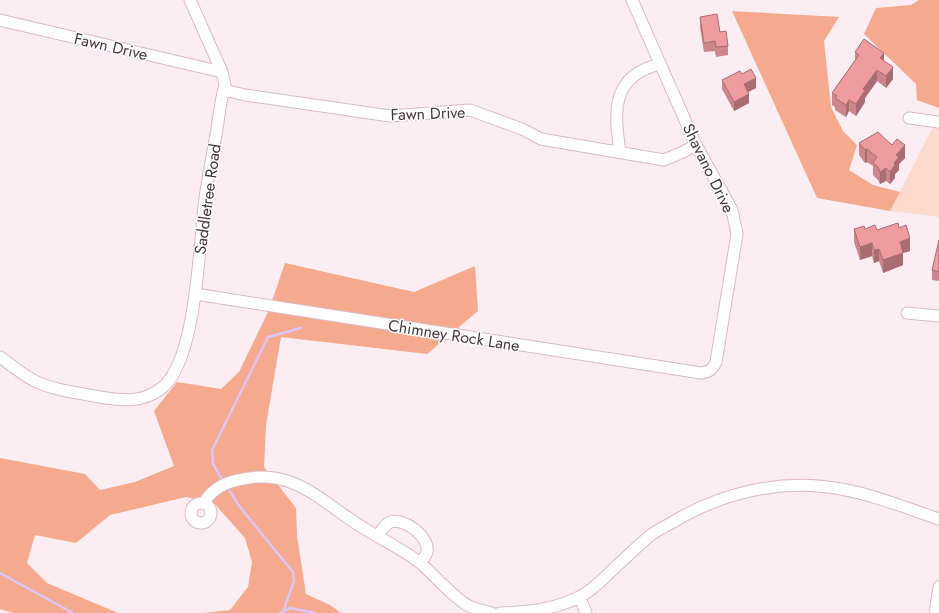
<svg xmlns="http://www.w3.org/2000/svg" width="939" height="613" viewBox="0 0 939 613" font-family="Jost,sans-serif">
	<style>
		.green { fill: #fddacd }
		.forest { fill: #f5aa8d }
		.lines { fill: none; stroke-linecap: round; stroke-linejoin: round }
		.stream { stroke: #dbc5fc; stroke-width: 2.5 }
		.minor-casing { stroke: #dcb8c6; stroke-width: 13 }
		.minor { stroke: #fff; stroke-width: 11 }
		.wall { fill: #cd868a }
		.shaded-wall { fill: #a76d70 }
		.building { fill: #ee9ca0; stroke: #a76d70 }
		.labels { text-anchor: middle; stroke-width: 3; stroke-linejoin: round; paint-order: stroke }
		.street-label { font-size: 16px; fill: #46373d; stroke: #fff }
	</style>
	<rect width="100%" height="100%" fill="#fcedf2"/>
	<path class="green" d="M933,127h6v90l-49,-6z"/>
	<path class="forest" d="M919,0h20v108l-22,-8 -1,-16 -52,-50 12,-26 35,-3z
		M732,11l107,6 -15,24 7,66 12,24 14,14 -8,25 24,15 27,7 -10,19 -73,-13z
		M285,263l129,29 61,-26 3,45 -51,43 -146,-17 -15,88 -2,42 32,41 1,28 9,58 24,11 11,8h-138l27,-3 18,-23 4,-25 -7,-24 -32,-36 -27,-5 -76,18 -34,28 -41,-8 -8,28 20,20 71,30h-105l-13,-4v-151l85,16 15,16 35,-8 39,-16 -20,-55 23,-29 44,7 18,-17 30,-62z"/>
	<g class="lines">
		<path class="stream" d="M222,479l-9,-15 -1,-14 56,-113 33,-9
			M229,490l11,17 53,65 1,9 -11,31
			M0,573l73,40
			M280,613l10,-5 25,5"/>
		<g class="minor-casing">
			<path id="minor" d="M0,20l222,52
				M224,90l21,5 145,21 80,-6 52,19 19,10 123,21 19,-8 13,-7
				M909,118l30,4
				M620,152c-6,-41 -9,-76 40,-88
				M195,294l506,79c8,-1 11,-3 15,-11l21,-128 -5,-24 -36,-65 -64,-145
				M907,313l32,3
				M0,357c11,8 23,18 35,24 18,9 39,11 59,15 24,4 48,9 69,-9 34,-29 36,-144 42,-189 3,-21 7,-42 11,-63 3,-17 4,-34 9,-50l-3,-13 -32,-72
				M191 513a10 10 0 1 1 20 0a10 10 0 1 1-20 0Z
				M204,503c7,-13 20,-20 34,-23 56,-14 84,23 127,49 18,11 37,20 54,33 15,12 34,36 50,44 8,4 15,5 23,7
				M378,536c3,-5 6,-11 12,-14 14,-5 40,15 37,30 -1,4 -5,8 -7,11
				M580,597l6,16
				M500,613c27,-1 54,-3 79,-16 9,-4 16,-11 24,-18 16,-15 32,-31 49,-45 6,-4 14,-8 21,-12 50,-30 110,-44 168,-33 33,6 66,19 98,30
				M935,613l4,-26"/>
		</g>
		<use href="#minor" class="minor"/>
	</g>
	<path class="wall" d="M700,17l20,15 8,14v9l-12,2 -1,-6 -11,1 -4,-25z
		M855,52l29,9 9,18 -7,9 -9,-7 -12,17v4l-9,14 -7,-5 -3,6 -11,-7v-3l-3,-2v-12l23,-33z
		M742,74l14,14 -8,4 1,11 -15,8 -12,-22v-9z
		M859,143l46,15 -6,6v6l-4,4v4l-5,6 -4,-3 -6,3 -2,-4 -5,-5v-9l-6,-4 -2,1 -6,-8z
		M899,228l11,23 -7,2v12l-20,8 -4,-12 -5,2 -2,-7 -12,4 -6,-18v-13h11l12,1z
		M939,240v41l-7,-1v-10z"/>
	<path class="shaded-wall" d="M884,53v12l-4,-7z
		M893,67v12l-7,9v-12z
		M877,70v11l-12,17v4l-9,14v-12l7,-15z
		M756,78v10l-12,6v-10z
		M749,94v9l-15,8v-9z
		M849,100v11l-3,6v-12z
		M905,145v13l-6,6v6l-4,4v4l-5,6v-12l6,-17z
		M867,149v13l-2,1v-13z
		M886,168v13l-6,3v-12z
		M910,238v13l-7,2v12l-20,8v-13l17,-18z
		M872,243v13l-12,4v-13z
		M879,249v12l-5,2v-13z"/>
	<path class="building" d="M717,14l3,18 6,-1 2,15 -12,1 -1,-6 -11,2 -4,-26z
		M864,39l20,14 -4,5 13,9 -7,9 -9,-6 -14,19 2,1 -9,14 -7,-4 -3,5 -11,-7 2,-2 -5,-3 27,-38 -4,-3z
		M751,69l5,9 -12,6 5,10 -15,8 -12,-22 18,-9 2,3z
		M878,132l14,13 5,-6 8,6 -9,10 3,2 -5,6 1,2 -5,7 -4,-4 -6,4 -2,-5 -5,-4 4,-6 -10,-8 -2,1 -6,-7z
		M898,223l1,5 7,-3 4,13 -10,4 3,11 -20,7 -4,-11 -5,1 -2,-7 -12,4 -6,-18 10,-3 1,3 10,-4 2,5z
		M939,240v32l-7,-2z"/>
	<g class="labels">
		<g class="street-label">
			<text transform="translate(111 46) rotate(13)" y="6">Fawn Drive</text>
			<text transform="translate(428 113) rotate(-2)" y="6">Fawn Drive</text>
			<text transform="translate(709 168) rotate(64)" y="6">Shavano Drive</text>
			<text transform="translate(207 199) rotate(-82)" y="6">Saddletree Road</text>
			<text transform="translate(454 335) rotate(9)" y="6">Chimney Rock Lane</text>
		</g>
	</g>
</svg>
